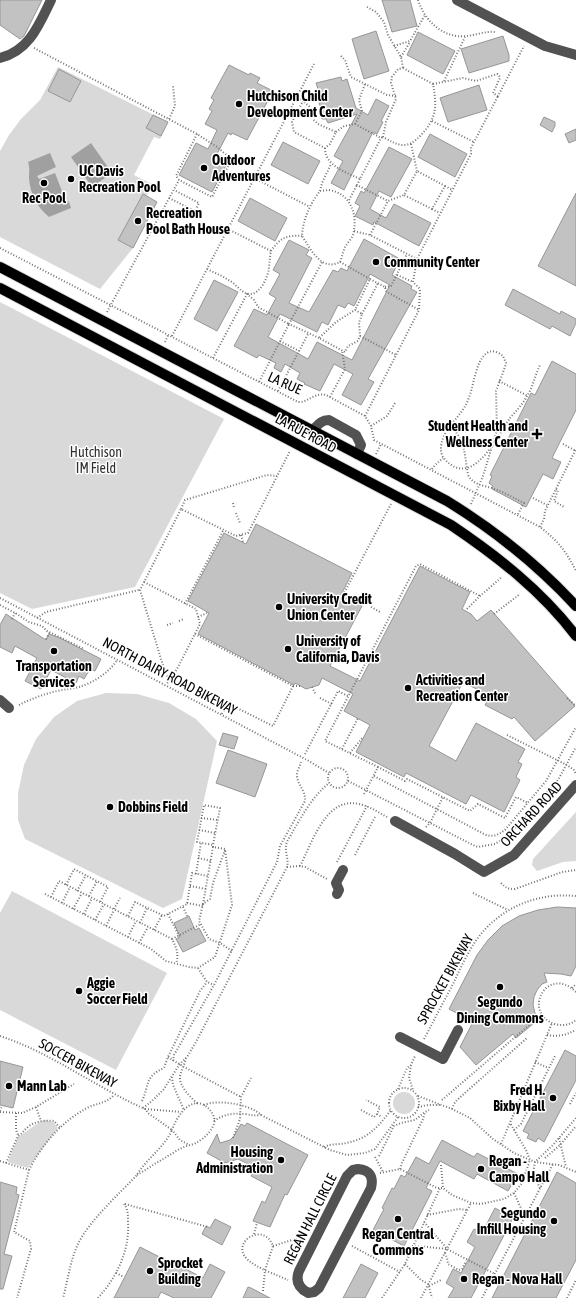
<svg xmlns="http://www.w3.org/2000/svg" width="576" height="1298" viewBox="0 0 576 1298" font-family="'Asap Condensed',sans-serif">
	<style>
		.green { fill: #d9d9d9 }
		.water { fill: #a0a0a0 }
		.building { fill: #c2c2c2; stroke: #969696; fill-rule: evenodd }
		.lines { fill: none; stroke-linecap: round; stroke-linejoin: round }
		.major-casing { stroke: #dbdbdb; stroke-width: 12 }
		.path { stroke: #747474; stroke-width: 2; stroke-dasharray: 1 2; stroke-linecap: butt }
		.minor { stroke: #525252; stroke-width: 10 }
		.major { stroke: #000; stroke-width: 10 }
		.poi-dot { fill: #000; stroke: #fff; stroke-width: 1.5 }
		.labels { text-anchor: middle; stroke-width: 3; stroke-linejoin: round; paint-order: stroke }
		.poi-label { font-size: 14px; font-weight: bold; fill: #000; stroke: #fff; text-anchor: start }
		.street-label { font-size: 14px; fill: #000; stroke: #fff }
		.park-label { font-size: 14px; fill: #303030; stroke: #fff }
	</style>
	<rect width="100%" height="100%" fill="#fff"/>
	<path class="green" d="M58,67l110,55 -8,17 -6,-2 -20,38 18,9 -5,12 10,6 -24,46 -33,41 -100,-52v-86l9,-16 12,-16 19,-19z
		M0,302l224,117 -89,168 -103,22 -32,-16z
		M106,693l31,1 32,9 27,16 21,22 -35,158 -19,9 -138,-69 -7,-19v-27l6,-28 12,-26 18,-22 23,-16z
		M576,812v49l-13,1 -26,9 -5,-6 1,-6z
		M12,891l155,82 -51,97 -116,-60v-97z
		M393 1103a11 11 0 1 1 22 0a11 11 0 1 1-22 0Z
		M46,1120l7,2 5,6 -30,40 -20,-6 10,-25 23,-16z"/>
	<path class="water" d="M91,143l21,30 -20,14 -21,-30z
		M50,153l6,14 -19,9 2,3 16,-6 10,26 4,3 2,6 -22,9c-12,-10 -19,-23 -20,-39 0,-6 1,-10 -1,-16z"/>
	<path class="building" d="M0,0h42l-18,36 -4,3 -20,-14z
		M382,0h28l7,26 -25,6z
		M376,31l13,40 -25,8 -12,-40z
		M418,32l37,19 -12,23 -36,-19z
		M503,36l6,19v6l-40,12 -8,-24z
		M229,65l20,10 1,-2 10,5 -3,5 16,8 -26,49 -15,-7 -1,2 -3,-2 -11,21 12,6 -17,32 -33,-17 17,-32 12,6 9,-19 -12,-6 7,-13 -3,-2 5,-9 -3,-2z
		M59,69l22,12 -11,21 -22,-11z
		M341,77l1,4 5,-2 9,29 12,7 8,-16 13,7 -8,15 2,1 -6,12 -4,-2 -29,58 -13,-7 12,-22 -9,-5 23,-42 -29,9 -2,-4h-4l-2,-7 2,-1 -5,-14 3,-2 -4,-12z
		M479,85l8,25 -39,12 -8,-24z
		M153,115l15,7 -7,14 -15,-8z
		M544,117l11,5v4l-3,6 -12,-7z
		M576,129v11l-7,3 -4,-9z
		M430,134l37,20 -12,23 -37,-20z
		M283,142l37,19 -12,23 -37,-19z
		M389,147l23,12 -21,38 -12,-6 -9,18 16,9 8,-14 37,19 -12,23 -45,-24 -1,3 -18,-9 5,-10 -5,-3 6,-12 3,2z
		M576,193v93l-38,-20z
		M143,194l14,8 -24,46 -15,-8z
		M250,198l37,20 -12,23 -37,-20z
		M364,239l36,20 -8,16 20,11 -1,3 6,3 -49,87 6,3 -13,23 -19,-10 11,-21 -19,-10 -14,27 -16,-7 1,-1 -8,-4 3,-6 -15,-9 -4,8 -7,-4 2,-5 -17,-8 -2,3 -23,-12 20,-37 13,6 9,-17 -7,-4 11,-20 -7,-4 16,-30 20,10 -3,5 6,3 -23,45 20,9 24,-42 5,2 3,-4 6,3zM370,274l20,11 -38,75 -35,-18 -9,17 -40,-22 12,-23 37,18 5,-10 6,3 10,-20 7,3 3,-5 6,3z
		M214,280l24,12 -21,39 -23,-12z
		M513,289l47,25 1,-3 15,8v4l-6,13 -18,-10 -2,3 -45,-24z
		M552,361l24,13v36l-24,48 9,4 -8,17 -10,-5 -17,33 -34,-18 1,-3 -4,-3 3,-7 -2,-1 41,-82 4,2z
		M256,524l96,49 -11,22 21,11 -32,60 30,15 60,-115 50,26 -8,17 9,5 6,7 14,-11 84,96 -40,35 -21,-24 -2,2 -27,-14 5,-9 -27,-14 -34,64 27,15 20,-38 49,26 -7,13 4,2 -6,13 4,3 -16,32 -33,-17 -5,9 -60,-31 -2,4 -48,-25 14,-27 -26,-14 9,-17 -31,-16 -3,7 -13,4 -11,-6 -1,2 -96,-51 11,-21 -21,-12 36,-68 22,11z
		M6,614l40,26 3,-6 11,4 41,21 -6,12 -5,-2 -6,10 -5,-3 -3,7 -25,-13 -10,19 -16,-8 12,-23 -22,-12 -3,7 -12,-6v-22z
		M223,733l15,4 -4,12 -15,-4z
		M228,750l39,14 -12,33 -39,-14z
		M557,907l19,1v58l-5,10 -10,-2 -17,-1 3,9 -5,2 -5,6 -3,7 -1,8 2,8 4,6 -23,19 -3,-4 -37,31 -16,-18 13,-25 -24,-13 28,-54 11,-15 14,-14 17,-10 19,-6z
		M189,916l6,14 4,-2 7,13 -23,11 -7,-13 4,-2 -6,-14z
		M565,1050l11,6v24l-32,62 -6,-4 -2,4 -9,-4 2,-4 -6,-3z
		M0,1061l23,6 -10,41 -13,-3z
		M247,1123l61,32 -21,40 -2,-1 -15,33 -17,-6 9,-20 3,2 7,-16 -21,-11 5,-8 -18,-9 -13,4 -18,-10 10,-19 3,9 10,-3 4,-4 7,-12 4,2z
		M442,1140l32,17 3,-4 41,21 -10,17 -31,-17 -3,5 -34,-18 -14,27 6,3 -28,55 -31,-16 11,-21 -2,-1 10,-20 2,1 7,-14 4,2 11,-20 13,7z
		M557,1172l19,11v77l-20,38h-64z
		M0,1182l17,5 -1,7 3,1 -15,59 8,2 -9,33h-3z
		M495,1208l18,10 -27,52 -15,28h-23l6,-10 -8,-5 7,-14 8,4 14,-26 -8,-5 7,-13 8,4z
		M215,1219l16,8 -9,18 -20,-11 4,-8 4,2z
		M140,1247l39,20 1,-1 23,12 7,-14 15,8 -14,26h-37l-13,-6 -3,6h-44z
		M361,1264l17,9 -13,25h-22z
		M248,1287l3,1 19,10h-27z"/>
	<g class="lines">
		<g class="major-casing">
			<path id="major" d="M0,267l447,234c49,30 90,63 129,105
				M0,288l451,237c46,31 91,66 125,111"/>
		</g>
		<path class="path" d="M418,0c7,21 25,39 49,36 9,-1 19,-5 28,-4
			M367,7l9,5 8,10 4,13 13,22 2,11
			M394,46l16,-5 15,-26
			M34,48l163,86 20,13 12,10 2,4 -19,36 -33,-17 -3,-4 21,-42
			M341,56l4,4 6,17 36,18 9,1
			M401,57l9,-15
			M403,68l30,16c4,22 4,34 -12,51 -14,15 -22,11 -38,2l3,-15 10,-23 -5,-16 1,-6 6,-8z
			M444,81l21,-44
			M433,84l30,-6 13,3 21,-7 2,1 1,3 -7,15 5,3 26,-50
			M297,98l6,3 -11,21 2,10 31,16 5,-4 6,-12 -18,-8 -4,-4 -3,-12 -8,-7
			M169,119l6,-13 -2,-20
			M432,121l42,21
			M355,124l26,14
			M336,132l8,-6 11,-2 7,-13 -3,-11 6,-16
			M411,144l6,27
			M325,148c0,18 21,24 35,31l21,-41 2,-1
			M254,178l56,29
			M360,179l-3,6 31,16 16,-6 13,-24 28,15 -13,23 -28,-14
			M445,186l7,4
			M329,190c20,3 28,22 25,40 0,7 -6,12 -9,17 -2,5 -3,10 -5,15 -19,10 -30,-14 -38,-26 1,-17 8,-32 18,-45z
			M320,191l2,-8 9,-19
			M169,198l26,13 4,-8 -25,-13
			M349,200l8,-15
			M432,209l8,4
			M354,231l16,4 47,24
			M370,235l18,-34
			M0,248l298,154c10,1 16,-10 28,-7l39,21 6,10 3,14 166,87c18,14 26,24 36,44
			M271,251c9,-13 15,-16 31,-15
			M340,262l30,17 -15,31
			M207,269c8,4 16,7 23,12 4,2 8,7 12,10 12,9 21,-4 25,-15 3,-8 2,-16 4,-25l-43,-22
			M397,275l16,7
			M370,279l15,8 1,4 3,2 30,17
			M385,287l6,-1 16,-32
			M355,310l7,4 -3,9 1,13 -2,5 -10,5 -3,6 -26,-14 17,-16z
			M107,312l72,-132
			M362,314l16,-31
			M172,336l142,-272
			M360,336l36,19
			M319,338l-30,-14 33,-62
			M280,341l19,10
			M165,342l3,-7
			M213,358l34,-64 7,6 4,7 31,17 -30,58
			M499,381l29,15
			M278,391l30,-57
			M330,397l15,-28 -3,-19
			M365,416l54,-106 1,-21 -7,-7 4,-23 54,-105v-6l3,-6 24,-46
			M451,425c15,20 13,26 17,50 6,11 16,10 27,14 10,4 19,9 29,14l-6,11
			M371,426l16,-10 8,-13
			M563,444l13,7
			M376,454l5,-10
			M432,469l3,-4 8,-7
			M556,489l2,1 -4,11 10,6
			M533,498l14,7
			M233,503l1,5
			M471,504l12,-28 14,-46 -1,-39 9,-24 1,-4 -3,-7c-4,-3 -10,-7 -16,-3 -12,8 -13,34 -19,47 -7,18 -25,27 -27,47 -1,9 5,15 12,19 24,14 46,-32 57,-48 6,-7 13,-14 17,-22 6,-9 8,-21 13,-31
			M181,509l4,-9 82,-25 10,1
			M236,513l4,10
			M540,527l4,-8 1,-8 31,-62
			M241,535l2,7
			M144,582l52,27 4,15 -23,45 -11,16
			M343,595l48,-91
			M0,598l307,162 22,13
			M185,604l38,-73
			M0,605l17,9 12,8 13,4 5,5 37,18
			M371,607l9,5
			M467,609l13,-13 22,-19
			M494,614l26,-20
			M198,617l9,-4
			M37,618l9,-6 93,-22
			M12,619l3,-6
			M179,621l5,-2
			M167,625l6,-2
			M195,634l98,52 -20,40 -44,-22 -8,11
			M46,639l4,-7
			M169,679l-4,-7 -25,-82 41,-81 55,27 12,-3 42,-82
			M293,686h9
			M312,687l4,8
			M320,698l12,6
			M567,698l9,8
			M19,705c12,-6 25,-11 38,-14 8,-2 15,-2 22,-4 14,-4 31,-15 38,-27
			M507,735l60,30 7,5 2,4
			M342,749l16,-31
			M350,753l13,-16
			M305,754l33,-63 10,5
			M378,767l-53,-26 91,-175 4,-2 60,32
			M328 778a10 10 0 1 1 20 0a10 10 0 1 1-20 0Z
			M374,776l110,58c8,4 14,1 21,-4l41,-49 30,-54
			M348,781l125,64 5,2 17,-3 15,-10 48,-54 18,-33
			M364,794l14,-27 27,14 2,-2 63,32 8,-7 27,14 11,-21 12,6
			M201,818l17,2
			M426,827l4,-4 13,-26
			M199,830l16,3
			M213,847l-10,57 7,-5 3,-16 12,-33
			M355,855l20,-38
			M198,858l13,3
			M337,862l30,-56
			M300,866c12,-23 26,-70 59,-62 10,2 19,8 28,13
			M287,867l13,-1 5,1 22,12
			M196,874l5,-31
			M501,883c5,5 7,6 14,6l47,-17 14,-2
			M66,885l8,-16 34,18 -8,15
			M190,886l16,3
			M77,891l9,-16
			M473,893l35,17
			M45,894l106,55 15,12 23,6 9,1 17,-11 17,-52 -7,-56 -12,-2v-2l7,-37 -16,-3 -7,37 16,3
			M89,896l8,-15
			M51,897l8,-16 113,58c5,10 7,15 4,25
			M62,903l8,-16
			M187,903l16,3
			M203,904l-4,17 10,18 11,4 12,8
			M183,907l4,9
			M73,909l9,-16
			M114,909l6,-11
			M84,914l8,-16
			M168,914l11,22
			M128,916l7,-14 29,14 23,-12 5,-31 16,3
			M95,920l9,-16
			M140,923l7,-15
			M106,926l8,-16
			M154,930l8,-15
			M128,937l8,-16
			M172,939l29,-15
			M139,943l9,-16
			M198,968l9,14 7,3
			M572,988l4,-4
			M576,992c-29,-28 -55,21 -21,32 8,2 15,1 21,-4
			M547,1035c11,2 19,0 29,-5
			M0,1036c52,17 95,51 145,73l3,4 24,17c-8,18 -26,29 -36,46 -18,19 -47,45 -58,68 -8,17 -10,36 -15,54
			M424,1039c10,-19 20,-38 30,-57 6,-13 13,-28 21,-40 23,-34 62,-50 101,-46
			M168,1057l16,10 57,30
			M186,1058c-1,6 -5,12 -6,19 -1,9 11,21 18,27
			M173,1061l1,-6 40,-70 63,-123 3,-16 25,-45c1,-11 -8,-16 -8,-26 0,-4 3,-9 4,-13
			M535,1062l13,6
			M411,1065l-2,13 4,12
			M172,1077l1,8 11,25
			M389 1103a15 15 0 1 1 30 0a15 15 0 1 1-30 0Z
			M398,1089l9,-21 4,-3 4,-9
			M418,1096l34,13 18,9 23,21 21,14 21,9 24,3 17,7
			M442,1100l100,-86
			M142,1101c8,-17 2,-24 22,-33l4,-11 32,-66 7,-9
			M570,1104l6,-11
			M204,1105c13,-6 46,-1 57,10l69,35 17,5 18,-2 10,-4 23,-32
			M36,1107l5,14
			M418,1107l10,-2h12
			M143,1108l9,-7 12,-12 15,-24 8,-8 9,-15 91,-175c2,-7 -2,-14 -1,-22 1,-5 5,-9 7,-14 10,-17 20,-35 36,-48
			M145,1109l36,3
			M452,1109l2,-5 3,-4 70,-62
			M361,1110l13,7 3,-3 3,-7 -14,-7
			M0,1111l2,-5
			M0,1112l22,1 14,-6 38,-23
			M16,1113v17l2,5
			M377,1114l5,3
			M214,1121c10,-7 19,-8 31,-7 6,1 10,2 16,1
			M514,1130l7,-6 34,-68
			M233,1138l7,-19 1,-22 10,-19
			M559,1138l7,29
			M501,1144l51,-121
			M324,1147c8,-4 15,-2 22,-4 22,-4 32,-16 45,-33
			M379,1156l15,-30 7,-3 14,-3 10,-8 4,-2
			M375,1157l8,15
			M545,1158l15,-13 16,-19
			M0,1161l29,9 -15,62 16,9 1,8 -14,49
			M6,1163l12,-27c4,-2 6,-6 10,-9 7,-6 17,-7 26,-6l6,7
			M441,1165l2,23
			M400,1169l2,-6 21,-44 2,-7
			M29,1170c13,-26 34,-50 60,-63 9,-4 18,-4 25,-12
			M380,1173l20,-4 37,19h6l9,7 19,8 10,1 23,-5 10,-6 8,-10 8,-23 -4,-10 -16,-27
			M137,1175c9,-5 17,-11 26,-16 7,-4 14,-9 21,-12 4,-2 8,-2 12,-4 8,-4 21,-16 18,-26 -2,-5 -5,-9 -10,-12 -15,-8 -28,13 -32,25l8,10 9,5
			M540,1188l-7,-14 2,-12 18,-17 23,-27
			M514,1193l11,24
			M125,1204l83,23
			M427,1215l32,-6 8,1
			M424,1222l20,23 3,4 48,25
			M254,1234l3,-11
			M273,1246l25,-8
			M352,1246l48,26
			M412,1246l15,1 20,2
			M445,1253l2,5 1,6 11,6 3,-1 4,-8
			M405,1264l16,16 7,4 4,14
			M116,1273l8,4
			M429,1286l12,-6
			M263,1291l2,-21 8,-24c-9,-25 -43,-4 -26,13 9,9 30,16 41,21
			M98,1298c19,-21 32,-48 30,-77 0,-6 0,-12 -4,-17
			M382,1298l23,-34 35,-76
			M421,1298l50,-95
			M482,1298l71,-134
			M567,1298l9,-18"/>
		<path class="minor" d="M457,0l88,46 31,9
			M0,58c29,-7 39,-33 51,-58
			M313,430c5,-5 8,-10 16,-10l27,15 5,10 -4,9
			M0,700l9,8
			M395,821l60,33 29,18 30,-17 62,-70
			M337,894l2,-4 -3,-7 7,-13
			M400,1037l43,22 15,-29
			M358,1169c11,1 16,7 13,19l-52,100 -5,4 -6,1c-9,-5 -13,-12 -9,-22l48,-95 6,-6z"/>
		<use href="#major" class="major"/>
	</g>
	<g class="poi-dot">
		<circle cx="239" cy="104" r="4"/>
		<circle cx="204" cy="168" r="4"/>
		<circle cx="71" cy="179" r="4"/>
		<circle cx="44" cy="183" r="4"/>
		<circle cx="138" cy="221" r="4"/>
		<circle cx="376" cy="262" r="4"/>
		<path d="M535 428h4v4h4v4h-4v4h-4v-4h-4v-4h4z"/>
		<circle cx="279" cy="607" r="4"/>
		<circle cx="288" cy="649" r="4"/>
		<circle cx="54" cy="651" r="4"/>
		<circle cx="408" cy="688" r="4"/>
		<circle cx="110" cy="807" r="4"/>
		<circle cx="500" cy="987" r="4"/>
		<circle cx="79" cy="991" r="4"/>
		<circle cx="9" cy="1086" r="4"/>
		<circle cx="553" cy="1098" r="4"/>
		<circle cx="281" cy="1160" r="4"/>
		<circle cx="481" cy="1169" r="4"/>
		<circle cx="398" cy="1219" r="4"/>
		<circle cx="554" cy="1221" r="4"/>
		<circle cx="150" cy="1271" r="4"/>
		<circle cx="464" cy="1279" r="4"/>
	</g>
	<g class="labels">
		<g class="poi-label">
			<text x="247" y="101">Hutchison Child<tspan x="247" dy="16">Development Center</tspan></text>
			<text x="212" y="165">Outdoor<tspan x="212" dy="16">Adventures</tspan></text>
			<text x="79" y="176">UC Davis<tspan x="79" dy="16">Recreation Pool</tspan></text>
			<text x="44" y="203" text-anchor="middle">Rec Pool</text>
			<text x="146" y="218">Recreation<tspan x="146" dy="16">Pool Bath House</tspan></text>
			<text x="384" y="267">Community Center</text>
			<text x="528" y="431" text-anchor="end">Student Health and<tspan x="528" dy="16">Wellness Center</tspan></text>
			<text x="287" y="604">University Credit<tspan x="287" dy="16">Union Center</tspan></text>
			<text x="296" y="646">University of<tspan x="296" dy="16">California, Davis</tspan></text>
			<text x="54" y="671" text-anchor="middle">Transportation<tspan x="54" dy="16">Services</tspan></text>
			<text x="416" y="685">Activities and<tspan x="416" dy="16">Recreation Center</tspan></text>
			<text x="118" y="812">Dobbins Field</text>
			<text x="87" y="988">Aggie<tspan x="87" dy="16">Soccer Field</tspan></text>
			<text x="500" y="1007" text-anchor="middle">Segundo<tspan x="500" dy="16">Dining Commons</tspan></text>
			<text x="17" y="1091">Mann Lab</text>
			<text x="545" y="1095" text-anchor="end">Fred H.<tspan x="545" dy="16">Bixby Hall</tspan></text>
			<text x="273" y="1157" text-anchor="end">Housing<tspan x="273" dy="16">Administration</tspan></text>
			<text x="489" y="1166">Regan -<tspan x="489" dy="16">Campo Hall</tspan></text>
			<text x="546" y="1218" text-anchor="end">Segundo<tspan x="546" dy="16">Infill Housing</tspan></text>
			<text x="398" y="1239" text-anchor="middle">Regan Central<tspan x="398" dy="16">Commons</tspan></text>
			<text x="158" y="1268">Sprocket<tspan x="158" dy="16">Building</tspan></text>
			<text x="472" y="1284">Regan - Nova Hall</text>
		</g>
		<g class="street-label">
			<text transform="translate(285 383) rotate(24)" y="5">LA RUE</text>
			<text transform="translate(306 433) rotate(28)" y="5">LA RUE ROAD</text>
			<text transform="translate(170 676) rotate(28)" y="5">NORTH DAIRY ROAD BIKEWAY</text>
			<text transform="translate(531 814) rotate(-47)" y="5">ORCHARD ROAD</text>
			<text transform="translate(445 979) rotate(-61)" y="5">SPROCKET BIKEWAY</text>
			<text transform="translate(78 1063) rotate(29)" y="5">SOCCER BIKEWAY</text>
			<text transform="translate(310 1219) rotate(-63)" y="5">REGAN HALL CIRCLE</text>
		</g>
		<g class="park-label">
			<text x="96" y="457">Hutchison<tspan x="96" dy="16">IM Field</tspan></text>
		</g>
	</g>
</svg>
